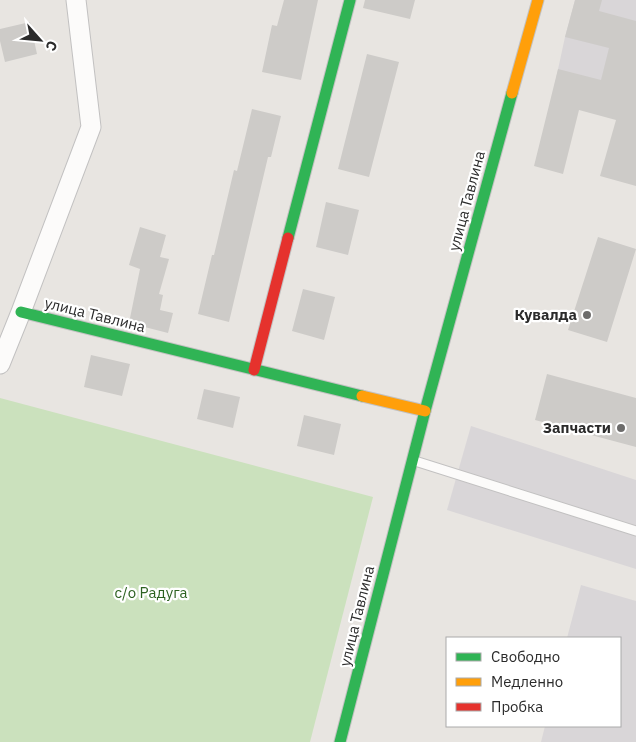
<svg xmlns="http://www.w3.org/2000/svg" width="636" height="742" viewBox="0 0 636 742" font-family="'IBM Plex Sans',sans-serif">
	<style>
		.industrial { fill: #d9d6d8 }
		.green { fill: #cbe1bd }
		.building { fill: #cdcbc8 }
		.lines { fill: none; stroke-linecap: round; stroke-linejoin: round }
		.lane-casing { stroke: #c2c1c1; stroke-width: 11 }
		.street-casing { stroke: #c2c1c1; stroke-width: 21 }
		.fast-casing { stroke: #c2c1c1; stroke-width: 13 }
		.slow-casing { stroke: #c2c1c1; stroke-width: 13 }
		.jam-casing { stroke: #c2c1c1; stroke-width: 13 }
		.lane { stroke: #fcfbfa; stroke-width: 9 }
		.street { stroke: #fcfbfa; stroke-width: 19 }
		.fast { stroke: #30b455; stroke-width: 11 }
		.slow { stroke: #ff9f0a; stroke-width: 11 }
		.jam { stroke: #e5322d; stroke-width: 11 }
		.poi-dot { fill: #6d6c6b; stroke: #fff; stroke-width: 2 }
		.labels { text-anchor: middle; stroke-width: 4.5; stroke-linejoin: round; paint-order: stroke }
		.street-label { font-size: 15px; fill: #2b2b2b; stroke: #fff }
		.poi-label { font-size: 15px; font-weight: bold; fill: #2b2b2b; stroke: #fff; text-anchor: end }
		.park-label { font-size: 15px; fill: #2d6221; stroke: #fff }
	</style>
	<rect width="100%" height="100%" fill="#e8e5e1"/>
	<path class="industrial" d="M575,0h61v109l-82,-21 11,-51z
		M471,426l165,54v89l-189,-59z
		M581,585l55,16v141h-95l4,-16h75v-88h-53z"/>
	<path class="green" d="M0,398l373,99 -63,245h-310z"/>
	<path class="building" d="M284,0h34l-17,80 -39,-8 10,-47 5,1z
		M365,0h50l-5,19 -47,-11z
		M575,0h27l-3,11 37,10v165l-36,-10 16,-56 -37,-10 -16,64 -29,-8 24,-97 43,11 8,-32 -44,-11z
		M30,22l7,32 -32,8 -5,-21v-12z
		M367,54l32,8 -30,115 -31,-8z
		M252,109l29,7 -10,41h-3l-39,165 -31,-8 14,-59h2l20,-85 3,1z
		M326,202l33,8 -11,45 -32,-8z
		M140,227l26,8 -6,22 9,2 -10,35 4,1 -3,15 13,3 -5,20 -39,-10 11,-54 -11,-4z
		M598,237l38,12 -29,93 -39,-12z
		M303,289l32,8 -11,43 -32,-9z
		M91,355l39,9 -8,32 -38,-9z
		M547,374l89,24v49l-101,-27z
		M204,389l36,8 -7,31 -36,-9z
		M304,415l37,9 -7,31 -37,-9z"/>
	<g class="lines">
		<g class="lane-casing">
			<path id="lane" d="M415,461l221,70"/>
		</g>
		<g class="street-casing">
			<path id="street" d="M0,364l21,-52 70,-185 -15,-127"/>
		</g>
		<g class="fast-casing">
			<path id="fast" d="M288,238l62,-238
				M21,312l341,84
				M340,742l85,-331 87,-318"/>
		</g>
		<g class="slow-casing">
			<path id="slow" d="M512,93l26,-93
				M362,396l63,15"/>
		</g>
		<g class="jam-casing">
			<path id="jam" d="M254,370l34,-132"/>
		</g>
		<use href="#lane" class="lane"/>
		<use href="#street" class="street"/>
		<use href="#fast" class="fast"/>
		<use href="#slow" class="slow"/>
		<use href="#jam" class="jam"/>
	</g>
	<g class="poi-dot">
		<circle cx="587" cy="315" r="5"/>
		<circle cx="621" cy="428" r="5"/>
	</g>
	<g class="labels">
		<g class="street-label">
			<text transform="translate(467 201) rotate(-75)" y="5">улица Тавлина</text>
			<text transform="translate(95 315) rotate(14)" y="5">улица Тавлина</text>
			<text transform="translate(357 616) rotate(-76)" y="5">улица Тавлина</text>
		</g>
		<g class="poi-label">
			<text x="577" y="320">Кувалда</text>
			<text x="611" y="433">Запчасти</text>
		</g>
		<g class="park-label">
			<text x="151" y="598">с/о Радуга</text>
		</g>
	</g>
	<rect x="446" y="637" width="175" height="90" fill="#ffffff" stroke="#aaaaaa"/>
	<rect x="456" y="653" width="25" height="8" fill="#30b455" stroke="#aaaaaa"/>
	<text x="491" y="662" font-size="15" fill="#2b2b2b">Свободно</text>
	<rect x="456" y="678" width="25" height="8" fill="#ff9f0a" stroke="#aaaaaa"/>
	<text x="491" y="687" font-size="15" fill="#2b2b2b">Медленно</text>
	<rect x="456" y="703" width="25" height="8" fill="#e5322d" stroke="#aaaaaa"/>
	<text x="491" y="712" font-size="15" fill="#2b2b2b">Пробка</text>
	<g transform="translate(40 40) rotate(117)" stroke="#ffffff" stroke-width="4" paint-order="stroke">
	<path d="M0-4L9 19L0 12L-9 19Z" fill="#2b2b2b"/>
	<text y="-8" font-size="14" font-weight="bold" text-anchor="middle" fill="#2b2b2b">С</text>
	</g>
</svg>
